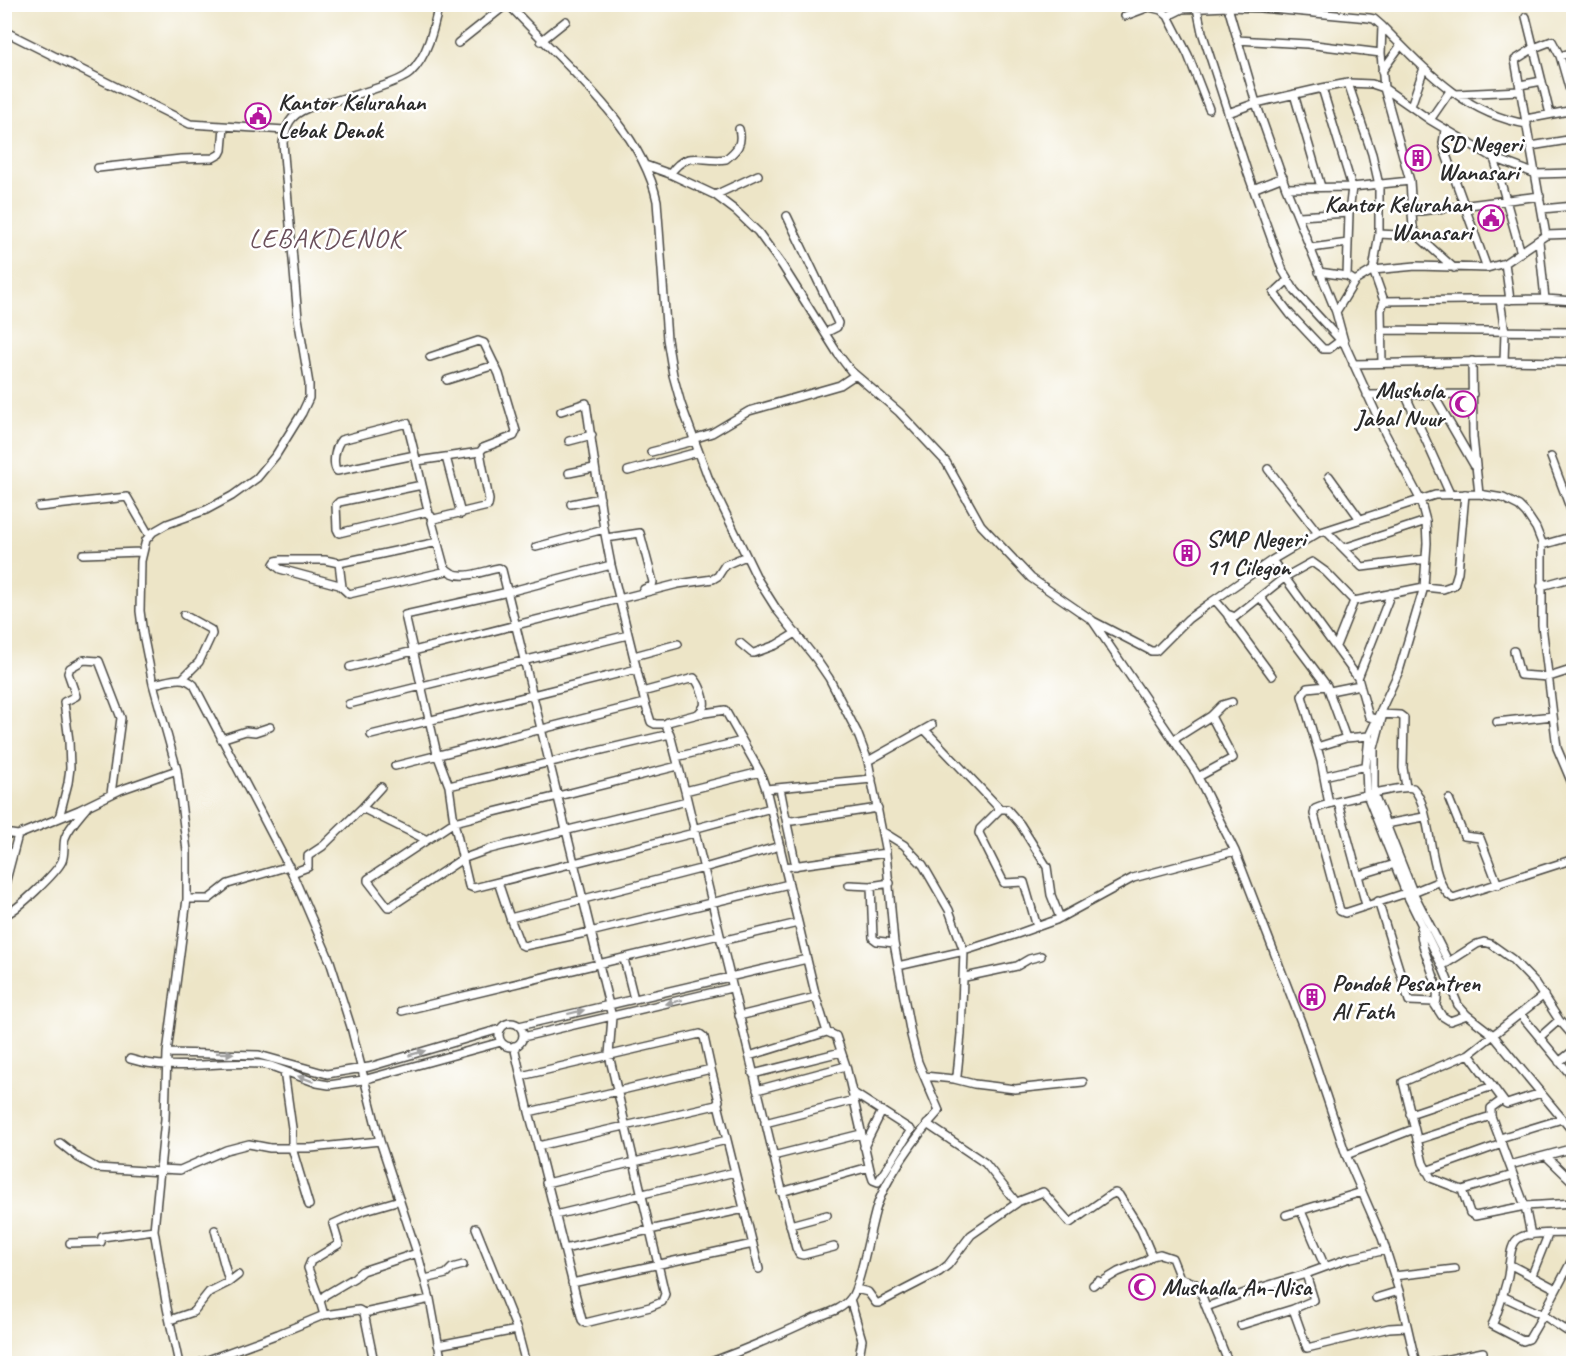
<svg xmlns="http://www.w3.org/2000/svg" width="1578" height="1368" viewBox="0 0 1578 1368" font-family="Caveat,sans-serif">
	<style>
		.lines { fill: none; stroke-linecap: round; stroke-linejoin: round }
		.street-casing { stroke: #484742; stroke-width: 10 }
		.street { stroke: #fff; stroke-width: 7 }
		.oneway { fill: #a0a0a0 }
		.labels { text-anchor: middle; stroke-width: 5; stroke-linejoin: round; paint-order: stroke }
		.poi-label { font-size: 24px; font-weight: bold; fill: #2b2b2b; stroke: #fff; text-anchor: start }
		.quarter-label { font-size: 27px; letter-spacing: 1.5px; fill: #6b505b; stroke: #fff }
	</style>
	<rect width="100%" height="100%" fill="#fff"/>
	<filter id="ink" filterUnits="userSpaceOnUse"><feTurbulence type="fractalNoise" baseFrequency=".0167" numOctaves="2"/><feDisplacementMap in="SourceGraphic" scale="12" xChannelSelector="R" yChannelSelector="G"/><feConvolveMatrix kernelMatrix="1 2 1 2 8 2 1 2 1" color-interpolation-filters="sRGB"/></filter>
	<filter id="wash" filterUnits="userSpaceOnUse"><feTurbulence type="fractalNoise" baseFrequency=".008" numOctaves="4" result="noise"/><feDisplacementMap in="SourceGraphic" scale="24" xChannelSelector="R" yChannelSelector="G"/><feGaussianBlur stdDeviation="1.35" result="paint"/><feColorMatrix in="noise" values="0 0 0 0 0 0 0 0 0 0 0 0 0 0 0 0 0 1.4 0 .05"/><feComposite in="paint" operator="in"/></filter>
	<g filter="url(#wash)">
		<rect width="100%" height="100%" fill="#ede5c7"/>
	</g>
	<g filter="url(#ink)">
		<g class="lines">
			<g class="street-casing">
				<path id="street" d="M508,4c50,55 134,122 149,197l10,138 6,36 8,29 27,73 50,103 19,30 39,49 13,19 28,54 11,29 18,92 8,90 17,92 7,27 21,49c-21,23 -52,65 -62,95 -7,21 -16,79 -26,92 -9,12 -23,15 -36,20 -36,17 -72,33 -110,46
					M1228,7l28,96 30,85 50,124 9,33 40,88 35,66 6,22 1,22 -3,44 -25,84 -30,65 -3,30 1,29 39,98 36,73 16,39 9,10 26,20 81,98
					M1197,8l5,24 45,139 36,100 12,20 48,52
					M1125,16l24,-9 12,3 7,6 20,39 21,54
					M1168,16l14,-7 46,-2 32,1 109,10 5,1 8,7c43,43 82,88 145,98
					M1526,17l24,97
					M1382,26l-1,27 3,35 26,93 3,47 5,8 36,32
					M4,31l186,93 95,6
					M1237,40l70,4 74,9
					M541,41l25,-20
					M458,43l49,-39
					M1560,56l14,-4
					M1382,71l19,-26
					M1348,83l24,71 7,31v49l-6,36 11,31 -3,9 1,53
					M1520,85l22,-4
					M1322,88l30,99 -3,26 -2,63 8,5
					M1294,94l27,93
					M1456,94l64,-3
					M1411,106l13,-38
					M1228,113l28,-10 66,-15 26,-5 24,1 12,4 46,32 64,38 42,16 38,-1
					M1526,119l48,-9
					M1430,120l20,-29
					M1445,130l-2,13 2,9 42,116
					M1531,146l43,-7
					M1494,158l27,95
					M645,165l25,9 45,21 21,16 22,21 24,33 56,89 13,17 48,41 47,50 35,63 50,53 61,42 104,153 39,78 68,176 43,128 36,83 17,53 17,73
					M98,168l83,-9 32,-1 7,-4 2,-4 2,-23
					M670,174c18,-26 32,-11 56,-15 11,-9 17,-15 13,-30
					M1286,188l66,-1 58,-6
					M1253,189l30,-12
					M715,195l43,-20
					M1542,209l32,-3
					M1413,212l127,-16
					M787,216l51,107 -1,4 -12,6
					M1299,216l50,-3
					M1379,234l39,2
					M1546,235l-31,-175 19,-12 18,-7 8,15 10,35
					M1539,241l6,58
					M1574,243v18
					M1311,248l37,-5
					M1505,263l5,37
					M1319,272l28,4
					M1288,280l-14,13 16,21 33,35h6l12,-9
					M1500,300l5,32 -1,29
					M1384,301l161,-2 29,2
					M1336,312l19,-31 18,-11 43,-4 71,2 18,-5 41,-28 28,-1
					M1381,330l193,2
					M430,357l48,-16 6,2 15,31 17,57 -2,5 -31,12 -3,4 9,48 -1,6 -54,13 -2,3 12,44c12,18 38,5 55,2l3,2 110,447 -3,38 56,239 -3,8 -12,5 -65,16 -3,-3 -44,-174
					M1472,361l1,76 6,57
					M1353,364l151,-3 63,1 7,-6
					M447,380l48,-15
					M1405,394l45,100
					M1433,394l41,71
					M1367,395l106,-1
					M561,411l25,-8 18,126
					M693,439l19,-6 37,-22 91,-26 15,-10
					M569,441l23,-6
					M651,452l43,-11
					M415,455l-8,-32 -66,17c-6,7 -9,24 -4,31l78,-16 7,30
					M446,457l15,57
					M1551,457l23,61
					M417,461l63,-9
					M1268,469l50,64
					M628,471l70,-19
					M569,473l25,-5
					M1329,476l31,43
					M571,504l29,-6
					M39,507l88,-10 22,38
					M429,514l-7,-29 -83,17 -3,3 1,24 2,4 87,-21 5,4 2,4
					M1326,531l36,36 64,-8
					M606,538l34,-5 13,49 -1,4 -8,3
					M438,542l-99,21 -14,-3h-44l-5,1 -2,3 6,5 59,16 10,9 98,-23
					M1542,545l32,-9
					M536,547l68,-18 7,36 34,138 6,19 4,2h10
					M1344,548l82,-27
					M83,554l59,-2
					M1272,560l86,118 11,39 7,2
					M339,563l3,24
					M611,565l-103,27 -103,23 32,139 12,32 5,36 15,64 5,2 220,-55
					M1541,586l33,-9
					M1260,597l67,89 19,52
					M1215,600l12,14 8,3 50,-40 27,-15 14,10 28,29
					M1228,616l44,60
					M1093,621l58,30h5l32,-32 19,-14 65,-45 46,-27 117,-38 44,-1 24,4 16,8 7,7 10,15 6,15v82l15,123 17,40
					M740,643l12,10h2l22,-8 20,-12
					M1336,646l18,-45 70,-14 19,2 11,-4 4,-13 7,-78
					M1514,651l6,24 29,2 25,-8
					M634,656l44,-12
					M350,667l328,-83 35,-5 5,-3 7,-11 21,-9
					M183,678l16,-16 13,-28 -1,-4 -27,-15
					M1358,678l33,-85
					M153,684c14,-2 29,-11 41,1l98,188 38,88 21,66 29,114 39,118 11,40 12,65
					M1327,686l-20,2 -5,8 19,65 8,43
					M1330,691l30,-6
					M642,692l52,-14c5,5 12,21 10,28 -1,2 -5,7 -6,8
					M349,704l279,-69
					M1381,714l19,1 4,3 -1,50 3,19
					M1383,714l-9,34v46l39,98 35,69
					M1497,722l56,-6
					M925,730l75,79h7l13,15 27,43 4,28 9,23
					M371,735l266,-66
					M221,739l25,-8 9,1 15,-5
					M1173,740l38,-24
					M1317,747l29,-9 23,-2
					M676,757l66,-16
					M868,761l64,-36
					M395,766l250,-63
					M678,766l-224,56 -86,57v2l20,26h2l72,-48 28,-10 197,-48
					M1324,776l42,-10
					M1198,777l35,-19 -22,-42 11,-11 10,-3
					M449,786l221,-52
					M780,788l6,31 6,2 86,-13
					M766,789l106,-10
					M685,791l75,-19
					M1449,799l15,37 16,2 18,47
					M1338,802l28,103
					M362,808l19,-21
					M1000,809l-20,20 -1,4 25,50 20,-1 13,45
					M59,818l9,-35 2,-15 -1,-27 -5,-39 12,-6 -8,-23 2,-5 14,-8 15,1 22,57 -10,76
					M786,819l10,47
					M1386,824l38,-7
					M693,829l78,-21
					M883,832l21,13 19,20 26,45 15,41 -3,83 -4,42 -3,3 -30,-3
					M4,833l14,2 61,-25 41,-20 57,-20
					M785,867l101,-14
					M292,873l16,-6v-11l15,-10 39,-38 65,32
					M1359,875l36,-11
					M498,882l12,36 194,-50 76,-22
					M849,885l22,1 19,-3
					M871,886l2,52 4,3 17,2
					M4,888l14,-53
					M1413,892l27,-11
					M1406,893l-61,20 -5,-2 -26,-97 1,-5c12,-6 87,-24 98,-21 21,21 14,96 40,110l121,-39
					M187,899h22l19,-15 61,-18
					M1378,901l31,100 24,1 9,14 8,5 17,-6
					M4,915c12,-3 53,-43 58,-54 3,-7 1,-16 3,-23 4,-11 15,-22 22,-31
					M510,918l10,26 4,2 66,-14 199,-48
					M1421,928c-2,24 22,54 15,76
					M721,941l77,-18
					M624,959l10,40
					M1447,963l30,-19 7,-2 7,2 21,15 23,24 24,37 15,17
					M898,966l66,-15 53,-17 39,-14 77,-42 102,-27
					M965,977l52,-11 12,-7 12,-3
					M402,1011l317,-76
					M1521,1015l53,64
					M739,1016l77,-19
					M499 1035a12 12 0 1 1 24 0a12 12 0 1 1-24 0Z
					M519,1026l288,-67
					M827,1032l-11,-35 -50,-208 -6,-17 -35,-62 -27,4 -30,8 -3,2 5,10 15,57 111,457 3,6 4,1 31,-8
					M523,1037l208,-49
					M1540,1037l19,-17
					M514,1046l15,66 182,-43 -7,-32 -4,-3 -179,42
					M167,1053l92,2 68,19 42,-7 131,-38
					M1469,1054l36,49 2,1 34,-11
					M749,1056l78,-24 9,4 10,30 25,108 2,6 5,2 33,-52 -59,-38
					M130,1059c42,13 86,2 130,5l11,2 46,17 12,2 34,-5 138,-38
					M1559,1062l15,-12
					M284,1071l8,57v20l17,57
					M753,1074l88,-22
					M954,1079l20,5 41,5 68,-7
					M757,1090l89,-24
					M1502,1100l-11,8v8l34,90 6,29
					M718,1104l9,36
					M529,1112l9,34 178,-41 3,-4 -8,-32
					M1410,1114l83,-28
					M765,1123l89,-23
					M1500,1138l62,-19
					M1417,1140l74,-24
					M60,1143l19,15 18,10 64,4
					M864,1147l18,-36
					M1346,1155l68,-26
					M773,1156l88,-22
					M1546,1156l28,27
					M1510,1165l64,-17
					M161,1169l19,1 46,-20 23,-6 21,4h41l69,-7
					M1426,1171l76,-27
					M1513,1175l-51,15 -31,-12 -8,-15 -20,-81 66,-28 75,-59
					M546,1183l181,-43 32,129
					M1462,1190l8,23 5,3 50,-10 49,-3
					M781,1192l88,-25
					M1017,1202l26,-10 27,31 40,-28 5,-2 4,2 22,35 11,26 -7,5 -27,11 -18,11 -2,-2 -5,4
					M1301,1211l24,56
					M555,1215l180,-43
					M1286,1215l76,-23
					M790,1225l37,-10
					M215,1230l14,52
					M70,1243l31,-1 1,-5 52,-7
					M564,1249l180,-40
					M1386,1250l-39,9 -41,15 8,26 -21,9 14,39 82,-20 18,-1
					M1152,1256l8,-2 12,4 8,20 14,5 5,4 7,20
					M1574,1256l-31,59 24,16 7,-11
					M1509,1264l47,25
					M1532,1275l16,-40
					M1394,1276l61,-7
					M425,1279l21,-5 6,-6 11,-3
					M572,1283l181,-39
					M856,1289l12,3 8,11h3l60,-31 9,-7 23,-30 46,-32 -32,-40 -58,-39
					M1502,1296l41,19 -14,24 -6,2 -31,-16c5,-9 12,-34 15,-45 4,-12 0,-37 14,-43 9,-5 41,-3 53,-4
					M1376,1298l23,-7
					M850,1299l12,41 -3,17 2,4 5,3
					M320,1301l-12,-33 3,-7 28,-17 -6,-20 29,-13 38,-11
					M324,1315l-4,-14 5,-6 29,-17 8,-7 55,-18
					M170,1320l23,-8 16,-20 20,-10 9,-7
					M1241,1325l52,-16
					M517,1330l9,34
					M438,1345l79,-15 -41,-102
					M732,1354l3,10
					M179,1364l-12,-56 -13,-78 11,-111 2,-66 20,-154v-48l-10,-81 -24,-86 -10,-50 -3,-23 1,-50 5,-21 7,-8 14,-8 39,-14 26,-14 25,-18 19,-23 26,-42 7,-15v-14l-11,-66 -15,-175c3,-18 7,-28 25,-35 19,-5 91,-24 102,-35 18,-17 24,-46 29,-69
					M197,1364l81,-30 46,-19 35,-5 5,3
					M369,1364l4,-7 -9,-44 66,-14
					M1229,1364l-23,-57 50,-18 50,-15
					M1425,1364l58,-12"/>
			</g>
			<use href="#street" class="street"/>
		</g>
		<defs><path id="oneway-solid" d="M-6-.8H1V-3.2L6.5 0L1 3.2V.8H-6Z" transform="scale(1.5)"/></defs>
		<g class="oneway">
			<use href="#oneway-solid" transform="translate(674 1002) rotate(166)"/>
			<use href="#oneway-solid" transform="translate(576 1012) rotate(-14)"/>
			<use href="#oneway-solid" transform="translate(225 1053) rotate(1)"/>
			<use href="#oneway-solid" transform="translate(417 1053) rotate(-16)"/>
			<use href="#oneway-solid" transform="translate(306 1079) rotate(-160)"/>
		</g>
	</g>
	<defs>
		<g id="civic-ring" transform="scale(1.35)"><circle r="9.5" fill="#fff" stroke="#b5179e" stroke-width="1.5"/><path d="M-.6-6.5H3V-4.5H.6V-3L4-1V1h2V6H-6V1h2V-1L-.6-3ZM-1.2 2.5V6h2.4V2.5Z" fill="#b5179e"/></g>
		<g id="building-ring" transform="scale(1.35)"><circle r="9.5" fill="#fff" stroke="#b5179e" stroke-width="1.5"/><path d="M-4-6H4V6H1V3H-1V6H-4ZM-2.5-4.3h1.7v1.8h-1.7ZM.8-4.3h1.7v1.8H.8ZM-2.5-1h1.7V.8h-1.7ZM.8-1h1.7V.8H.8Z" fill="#b5179e"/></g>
		<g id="mosque-ring" transform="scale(1.35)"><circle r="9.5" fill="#fff" stroke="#b5179e" stroke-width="1.5"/><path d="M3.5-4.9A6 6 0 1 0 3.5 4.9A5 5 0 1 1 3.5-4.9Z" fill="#b5179e"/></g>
	</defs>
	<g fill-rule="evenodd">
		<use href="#civic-ring" x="258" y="116"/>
		<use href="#building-ring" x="1418" y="158"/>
		<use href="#civic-ring" x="1491" y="218"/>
		<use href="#mosque-ring" x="1463" y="404"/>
		<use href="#building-ring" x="1187" y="553"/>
		<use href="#building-ring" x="1312" y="997"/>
		<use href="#mosque-ring" x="1142" y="1287"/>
	</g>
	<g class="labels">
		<g class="poi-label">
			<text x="278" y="110">Kantor Kelurahan<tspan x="278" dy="28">Lebak Denok</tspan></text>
			<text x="1438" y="152">SD Negeri<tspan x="1438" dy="28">Wanasari</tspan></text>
			<text x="1472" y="212" text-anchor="end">Kantor Kelurahan<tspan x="1472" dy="28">Wanasari</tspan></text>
			<text x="1444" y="398" text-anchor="end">Mushola<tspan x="1444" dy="28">Jabal Nuur</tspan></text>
			<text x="1206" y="547">SMP Negeri<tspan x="1206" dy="28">11 Cilegon</tspan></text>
			<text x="1332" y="991">Pondok Pesantren<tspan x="1332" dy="28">Al Fath</tspan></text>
			<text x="1162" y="1295">Mushalla An-Nisa</text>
		</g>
		<g class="quarter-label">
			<text x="326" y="247">LEBAKDENOK</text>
		</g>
	</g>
	<rect width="1578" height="1368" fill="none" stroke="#fff" stroke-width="24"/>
</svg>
